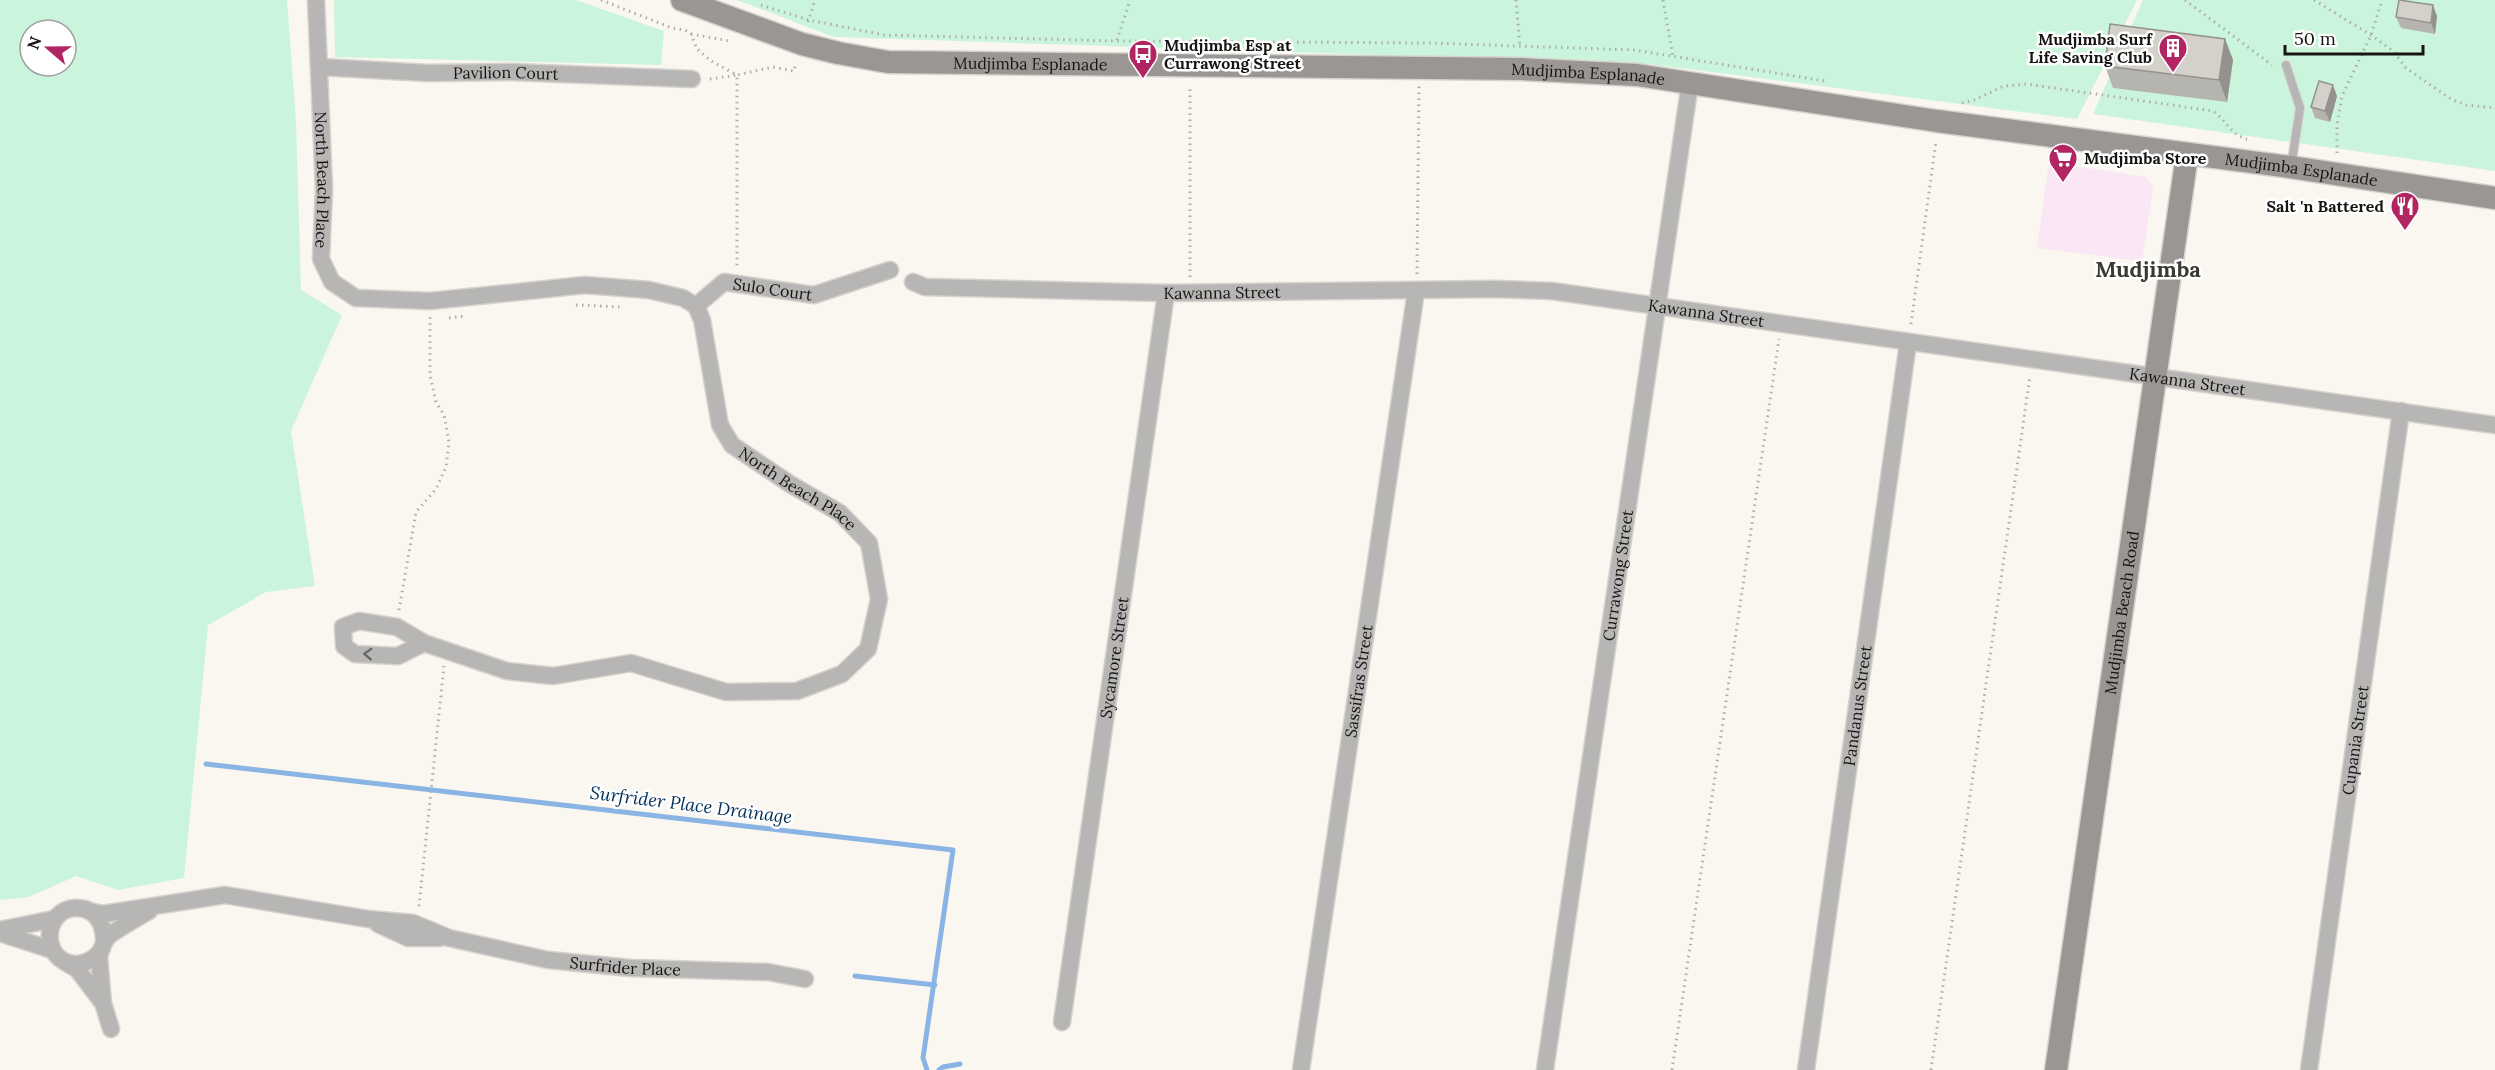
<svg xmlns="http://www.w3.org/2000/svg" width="2495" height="1070" viewBox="0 0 2495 1070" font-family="Lora,serif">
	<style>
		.commercial { fill: #fae6f5 }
		.green { fill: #cbf4dc; fill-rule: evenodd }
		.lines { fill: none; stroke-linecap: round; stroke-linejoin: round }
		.stream { stroke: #89b4e3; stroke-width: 5 }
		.lane-casing { stroke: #d5d3cd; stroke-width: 10 }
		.street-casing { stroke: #d5d3cd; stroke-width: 19 }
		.secondary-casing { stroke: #d5d3cd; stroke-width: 25 }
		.path { stroke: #aeada7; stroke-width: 3; stroke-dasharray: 1.5 4.5; stroke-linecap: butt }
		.lane { stroke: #b8b6b4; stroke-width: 8 }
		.street { stroke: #b8b6b4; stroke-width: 16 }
		.secondary { stroke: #9a9693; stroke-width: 22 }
		.wall { fill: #b6b4af }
		.shaded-wall { fill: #94928e }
		.building { fill: #d4d1cb; stroke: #94928e; stroke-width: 1.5 }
		.oneway { stroke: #676664 }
		.labels { text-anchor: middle; stroke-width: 5; stroke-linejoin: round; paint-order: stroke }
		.poi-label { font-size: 16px; font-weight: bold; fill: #161513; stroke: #fff; text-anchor: end }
		.street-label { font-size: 16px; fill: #161513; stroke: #fff }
		.water-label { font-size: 18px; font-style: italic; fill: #002e59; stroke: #fff }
		.district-label { font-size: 22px; font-weight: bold; fill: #3a3833; stroke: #fff }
	</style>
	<rect width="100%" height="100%" fill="#f9f7f0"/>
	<path class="commercial" d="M2049,162l97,15 7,11 -11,73 -105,-13z"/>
	<path class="green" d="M0,0h287l9,122 5,168 41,25 -51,116 24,155 -49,6 -58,33 -24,253 -66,12 -42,-14 -47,21 -29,3zM30,30h36v36h-36z
		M334,0h242l88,31 -3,34 -326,-8z
		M737,0h1400l-60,119 -428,-55 -815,-27z
		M2143,0h352v171l-402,-57z"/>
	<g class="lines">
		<path class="stream" d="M206,764l747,86 -30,208 4,12
			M855,976l80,9
			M939,1070l4,-3 17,-3"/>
		<g class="lane-casing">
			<path id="lane" d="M2286,65l14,43 -9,59"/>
		</g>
		<g class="street-casing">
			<g id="street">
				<path id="s1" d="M316,0l8,189 -3,70 11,23 24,16 74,3 155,-16 64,5 34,8 13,8 6,14 18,105 12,20 58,39 50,29 29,30 10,56 -11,50 -26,25 -45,17 -71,1 -95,-29 -78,13 -46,-5 -83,-28 -27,-16 -38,-6 -16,6 1,19 11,8 43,2 26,-13"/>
				<path id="s2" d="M320,67l108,6 84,-1 180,7"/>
				<path id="s3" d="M913,282l12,5 241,6 329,-4 57,2 943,134"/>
				<path id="s4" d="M696,306l28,-24 90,13 76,-25"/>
				<path id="s5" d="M89,911l14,3 122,-19 143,24 45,4 36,15 99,22 83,8 137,4 37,7"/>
				<path d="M378,924l30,14h31"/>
				<path d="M0,930l54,-11"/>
				<path d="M0,933l52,17"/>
				<path d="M104,941c0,-18 -9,-34 -29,-33 -30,2 -35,46 -6,55 11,3 25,-2 32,-13 3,-6 3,-11 9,-15 12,-9 26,-16 39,-24"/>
				<path d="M101,950l-2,7 4,46 8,26"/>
				<path d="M65,962l12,7 25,33"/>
				<path id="s6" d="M1062,1022l104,-729"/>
				<path id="s7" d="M1301,1070l115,-779"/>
				<path id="s8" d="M1545,1070l145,-987"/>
				<path id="s9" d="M1806,1070l102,-727"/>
				<path id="s10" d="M2309,1070l92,-659"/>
			</g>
		</g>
		<g class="secondary-casing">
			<g id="secondary">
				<path id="s11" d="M682,0l120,44 36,9 50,9 633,7 116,6 300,46 353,46 205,31"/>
				<path id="s12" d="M2056,1070l131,-915"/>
			</g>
		</g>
		<path class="path" d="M601,0l71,28 13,2 6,4 6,15 14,12 26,14 36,-8 21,4 2,-8
			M1516,0l4,47
			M1663,0l10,57
			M2185,0l87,65
			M2314,0l57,35 22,16 13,17 45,31 15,6 29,3
			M761,5l48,15 75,15 233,6 313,2 204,7 191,31
			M808,22l7,-22
			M691,34l39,7
			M1117,40l13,-40
			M710,79l27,-4v193
			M1962,103l12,-3 30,-14 22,-2 187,27c13,9 18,24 34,28
			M2337,153v-28l5,-29 29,-61 11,-35
			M1417,274l2,-188
			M1190,277v-192
			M576,305l45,2
			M449,318l17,-2
			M1911,324l25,-183
			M399,610l17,-98 20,-23 10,-22 3,-25 -5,-27 -8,-13 -6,-27v-59
			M419,906l25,-240
			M1672,1070l107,-731
			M1931,1070l99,-694"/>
		<use href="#lane" class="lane"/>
		<use href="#street" class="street"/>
		<use href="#secondary" class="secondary"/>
	</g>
	<path class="wall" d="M2437,16l-2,18 -34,-6 -5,-11z
		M2225,39l8,21 -6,42 -114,-14 -8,-22z
		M2337,96l-7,26 -15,-4 -4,-11z"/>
	<path class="shaded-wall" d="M2433,5l4,11 -2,18 -4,-11z
		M2225,39l8,21 -6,42 -8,-22z
		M2333,85l4,11 -7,26 -5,-11z"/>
	<path class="building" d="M2399,0l34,5 -2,18 -35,-6z
		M2110,24l115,15 -6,41 -114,-14z
		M2319,81l14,4 -8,26 -14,-4z"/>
	<defs><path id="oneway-chevron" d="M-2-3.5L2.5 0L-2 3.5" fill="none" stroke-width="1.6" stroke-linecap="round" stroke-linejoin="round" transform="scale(1.5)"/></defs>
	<use class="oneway" href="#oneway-chevron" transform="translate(368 654) rotate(-178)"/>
	<defs>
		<g id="building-pin" transform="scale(1.5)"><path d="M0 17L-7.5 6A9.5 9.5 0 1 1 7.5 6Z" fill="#b12662" stroke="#fff"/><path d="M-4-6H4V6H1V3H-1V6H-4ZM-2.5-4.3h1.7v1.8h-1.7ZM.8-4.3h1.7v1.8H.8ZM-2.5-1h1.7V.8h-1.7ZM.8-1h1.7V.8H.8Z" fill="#fff"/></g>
		<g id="bus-pin" transform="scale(1.5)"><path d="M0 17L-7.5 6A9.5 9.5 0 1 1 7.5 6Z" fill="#b12662" stroke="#fff"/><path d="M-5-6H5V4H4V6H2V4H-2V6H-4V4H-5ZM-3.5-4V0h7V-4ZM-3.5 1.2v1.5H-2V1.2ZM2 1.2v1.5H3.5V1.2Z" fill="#fff"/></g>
		<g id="supermarket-pin" transform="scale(1.5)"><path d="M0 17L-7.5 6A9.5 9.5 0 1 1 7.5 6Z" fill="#b12662" stroke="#fff"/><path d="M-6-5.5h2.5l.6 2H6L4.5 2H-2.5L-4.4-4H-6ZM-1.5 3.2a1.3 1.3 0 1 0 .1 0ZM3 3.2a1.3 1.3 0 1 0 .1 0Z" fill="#fff"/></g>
		<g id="restaurant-pin" transform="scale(1.5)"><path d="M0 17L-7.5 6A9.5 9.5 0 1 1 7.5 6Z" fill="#b12662" stroke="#fff"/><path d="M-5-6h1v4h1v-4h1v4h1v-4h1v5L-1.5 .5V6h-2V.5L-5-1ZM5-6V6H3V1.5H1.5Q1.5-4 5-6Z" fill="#fff"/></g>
	</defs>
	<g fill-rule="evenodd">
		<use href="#building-pin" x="2173" y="48"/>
		<use href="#bus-pin" x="1143" y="54"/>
		<use href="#supermarket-pin" x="2063" y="158"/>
		<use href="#restaurant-pin" x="2405" y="206"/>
	</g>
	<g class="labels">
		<g class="poi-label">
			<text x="2152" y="45">Mudjimba Surf<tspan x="2152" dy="18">Life Saving Club</tspan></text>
			<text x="1164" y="51" text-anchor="start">Mudjimba Esp at<tspan x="1164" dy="18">Currawong Street</tspan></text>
			<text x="2084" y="164" text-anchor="start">Mudjimba Store</text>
			<text x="2384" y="212">Salt 'n Battered</text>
		</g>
		<g class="street-label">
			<text dy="6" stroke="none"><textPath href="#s11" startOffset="358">Mudjimba Esplanade</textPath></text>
			<text dy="6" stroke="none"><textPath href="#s2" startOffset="186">Pavilion Court</textPath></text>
			<text dy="6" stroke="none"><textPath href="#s11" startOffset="916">Mudjimba Esplanade</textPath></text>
			<text dy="6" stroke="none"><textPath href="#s11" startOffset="1636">Mudjimba Esplanade</textPath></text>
			<text dy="6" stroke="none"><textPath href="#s1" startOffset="180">North Beach Place</textPath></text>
			<text dy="6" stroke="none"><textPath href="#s4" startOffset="86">Sulo Court</textPath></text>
			<text dy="6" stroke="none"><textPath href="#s3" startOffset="310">Kawanna Street</textPath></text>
			<text dy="6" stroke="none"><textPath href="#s3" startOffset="796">Kawanna Street</textPath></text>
			<text dy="6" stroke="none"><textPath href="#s3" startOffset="1282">Kawanna Street</textPath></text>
			<text dy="6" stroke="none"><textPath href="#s1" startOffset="882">North Beach Place</textPath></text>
			<text dy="6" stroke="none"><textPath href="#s8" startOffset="500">Currawong Street</textPath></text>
			<text dy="6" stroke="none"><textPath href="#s12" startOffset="462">Mudjimba Beach Road</textPath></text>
			<text dy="6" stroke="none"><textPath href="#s6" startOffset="368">Sycamore Street</textPath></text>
			<text dy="6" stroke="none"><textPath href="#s7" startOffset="393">Sassifras Street</textPath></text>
			<text dy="6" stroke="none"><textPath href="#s9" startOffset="368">Pandanus Street</textPath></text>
			<text dy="6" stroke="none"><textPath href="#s10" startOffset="333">Cupania Street</textPath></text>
			<text dy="6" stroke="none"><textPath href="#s5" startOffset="546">Surfrider Place</textPath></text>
		</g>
		<g class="water-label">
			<text transform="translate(691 805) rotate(7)" y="6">Surfrider Place Drainage</text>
		</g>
		<g class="district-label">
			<text x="2148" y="277">Mudjimba</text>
		</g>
	</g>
	<g transform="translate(48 48) rotate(290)"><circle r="28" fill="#ffffff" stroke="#a2a1a1" stroke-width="1.5"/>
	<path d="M0-4.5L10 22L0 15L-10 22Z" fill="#b12662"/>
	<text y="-9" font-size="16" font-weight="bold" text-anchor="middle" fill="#161513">N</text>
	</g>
	<path d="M2285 45v9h138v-9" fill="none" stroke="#161513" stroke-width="3"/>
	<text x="2294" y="45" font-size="18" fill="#161513" stroke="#ffffff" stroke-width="4.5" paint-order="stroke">50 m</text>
</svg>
